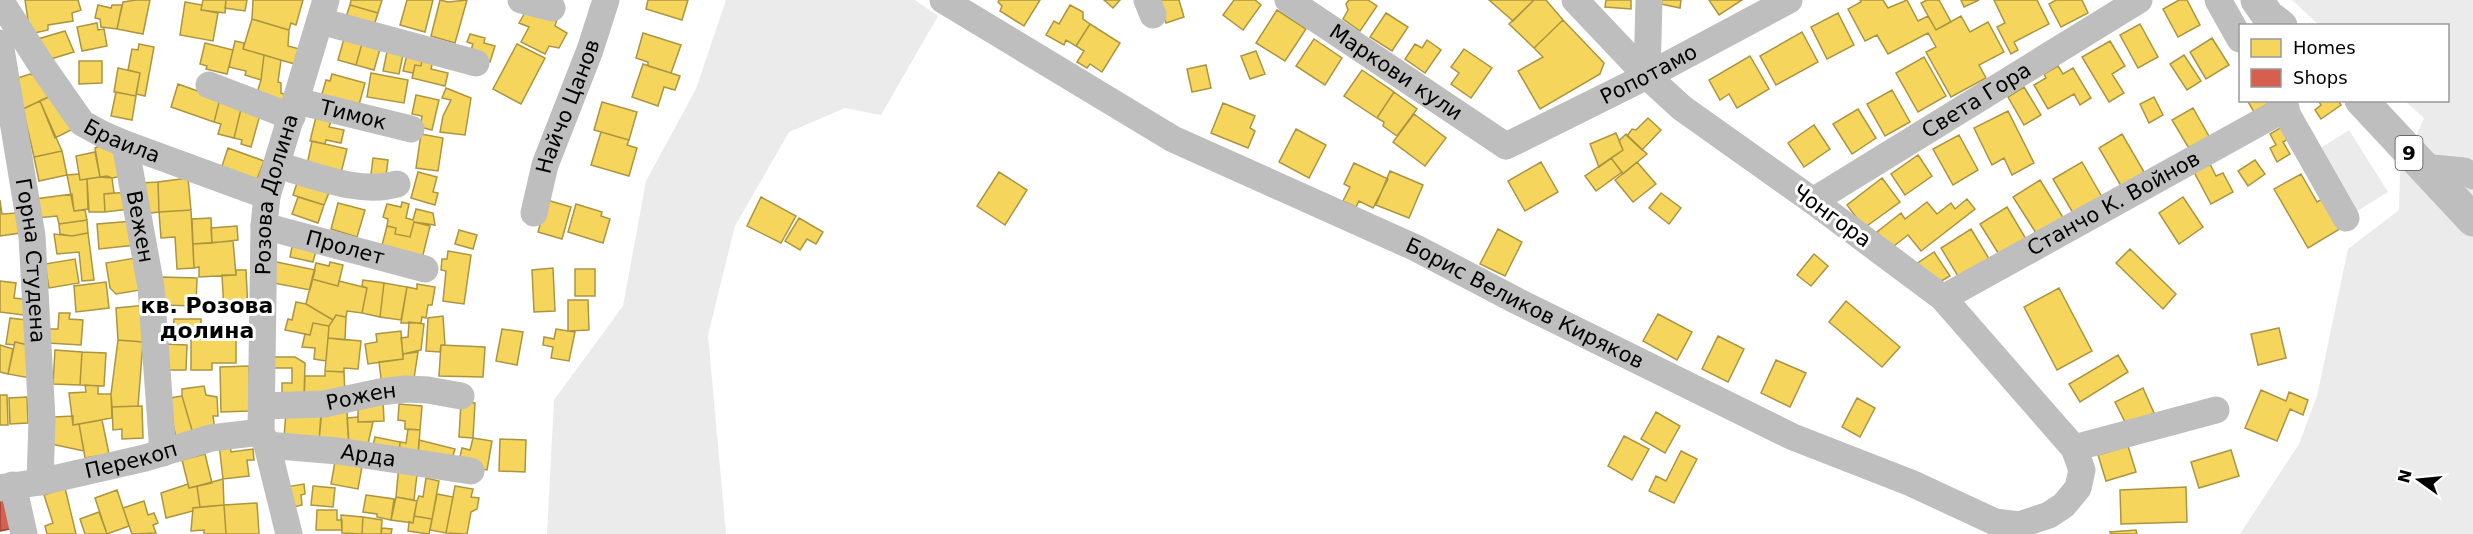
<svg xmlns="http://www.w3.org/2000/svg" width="2473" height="534" viewBox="0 0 2473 534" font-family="'DejaVu Sans',sans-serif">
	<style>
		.green { fill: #ebebeb }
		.homes { fill: #f6d55c; stroke: #ac9540; stroke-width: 1.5 }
		.shops { fill: #d6604d; stroke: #964336; stroke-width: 1.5 }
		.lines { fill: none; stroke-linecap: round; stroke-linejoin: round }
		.minor { stroke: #bebebe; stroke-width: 27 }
		.major { stroke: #bebebe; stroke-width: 33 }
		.labels { text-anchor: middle; stroke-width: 6; stroke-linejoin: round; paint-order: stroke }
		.shield { fill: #fff; stroke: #4c4c4c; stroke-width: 1.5 }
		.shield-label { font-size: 20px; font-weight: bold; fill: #000 }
		.street-label { font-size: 21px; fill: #000; stroke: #fff }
		.neighbourhood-label { font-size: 22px; font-weight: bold; fill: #000; stroke: #fff }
	</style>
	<rect width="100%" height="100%" fill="#fff"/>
	<path class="green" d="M726,0h189l23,16 -57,99 -36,-7 -56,24 -54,94 -27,109 18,199h-179l7,-134 69,-94 23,-125 50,-92z
		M2292,0h181v534h-233l59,-90 18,-48 31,-147 51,-39 1,-37 24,-55 -19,-17 43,-1v-74l-129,-1z
		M2349,130l39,62 -42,26 -35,-64z"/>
	<path class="homes" d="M25,0h53l3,10 -9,3 1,8 -25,4v5l-18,4z
		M136,0h14l-7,34 -26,-5 6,-27z
		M203,0h23l-1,13 -24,-3z
		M226,0h21l-2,11 -20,-3z
		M253,0h50l-7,25 -5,-2 -2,7 -37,-11z
		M351,0h31l-4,13 -28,-8z
		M407,0h26l-8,32 -25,-7z
		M440,0l8,2 19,-2 -12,43 -24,-7z
		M648,0h40l-6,20 -36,-11z
		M999,0h41l-16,26 -24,-15 2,-5 -4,-4z
		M1104,0h16l-7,8z
		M1158,0h21l5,17 -18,6z
		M1234,0h21l6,5 -18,25 -20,-15z
		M1349,0h19l9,6 -17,25 -17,-12 5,-9 -2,-6z
		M1489,0h45l-21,21z
		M1534,0h12l17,20 -29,28 -25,-24z
		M1606,0h25v9l-26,-2z
		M1662,0h19l-1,8 -19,-4z
		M1709,0h33l-23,15z
		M1860,0h23l5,8 19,-8 11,21 10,-5 8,14 25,-14 9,16 18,-10 16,30 -25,13 7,13 -35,19 -25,-45 10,-5 -8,-14 -40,21 -11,-19 -12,6 -17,-32 13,-7z
		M1927,0h12l12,22 -15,8 -15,-27z
		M1961,0h18l-15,7z
		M1994,0h43l12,24 -35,18 4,8 -7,4 -14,-27 8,-4z
		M2056,0h26l6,13 -27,14 -12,-23z
		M2179,0h8l13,25 -22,12 -15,-28z
		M185,2l17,3 -1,5 17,3 -5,28 -33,-6z
		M98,5l13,3 1,-3h10l-5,24 -16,-2 -1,-8 -5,-1z
		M350,5l28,8 -4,12 -28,-8z
		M1070,5l13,7v7l7,5 -14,22 -10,-6 -2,5 -18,-10 8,-14 5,3z
		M527,9l31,7 -3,10 12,7 -8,15 -10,-2 -4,8 -24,-12 8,-15 -10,-4z
		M1277,10l29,19 -21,32 -29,-18z
		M1386,13l22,14 -16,24 -22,-14z
		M1838,13l16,32 -27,14 -16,-32z
		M252,19l37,11 -1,16 15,4 -5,15 -55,-16z
		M1563,20l41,43 -4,11 -60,35 -22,-38 25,-14 -9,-9z
		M97,23l1,7 6,-1 3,17 -25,5 -5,-24z
		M1090,24l30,19 -18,29 -12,-8 -3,4 -10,-6 7,-11 -8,-5z
		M2140,24l18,33 -20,11 -18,-33z
		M65,31l9,21 -30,9 -13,-20z
		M1802,32l16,30 -42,23 -16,-29z
		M643,33l38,12 -10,28 -23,-7v-4l-12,-4z
		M470,34l15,4 -1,5 11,3 -5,16 -21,-6 4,-12 -6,-2z
		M345,35l18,5 -7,25 -18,-5z
		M2212,38l17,27 -23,14 -16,-27z
		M1314,39l28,19 -17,27 -29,-19z
		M363,40l19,2 -8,28 -18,-5z
		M1427,40l14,10 -16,23 -20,-14 10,-15 7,4z
		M235,41l9,2 -1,6 21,6 -3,25 -16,-5 1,-4 -17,-4z
		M2110,41l15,25 -13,8 12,19 -15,9 -27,-45z
		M205,43l28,7 -6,24 -21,-5 1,-3 -7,-2z
		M139,44l15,3 -9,49 -9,-2 4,-21 -12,-3 4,-21 6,1z
		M517,44l28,14 -24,46 -28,-15z
		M388,47l16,3 -5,24 -16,-3z
		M1464,49l28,19 -21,30 -20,-14 8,-11 -8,-6z
		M408,50l15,4 -2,12 -6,-1 -2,8 -10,-2z
		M1256,51l9,23 -15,5 -9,-23z
		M423,54l11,2 -3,13 17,4 -3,13 -33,-8 3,-13 6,1z
		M264,55l17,5 -3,22 3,1v10l6,2 -3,14 -29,-10 6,-19z
		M2184,55l17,26 -14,9 -17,-26z
		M1750,56l19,33 -32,19 -8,-14 -9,6 -11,-20z
		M1924,57l22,39 -28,16 -22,-39z
		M79,61h23v22l-23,1z
		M643,64l37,12 -5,14 -11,-3 -6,19 -26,-9z
		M1206,65l5,23 -19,4 -5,-23z
		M2058,66l5,8 10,-6 18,30 -11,7 -6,-11 -26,15 -14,-24 12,-7 -2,-4z
		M118,68l22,5 -4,23 -22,-4z
		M1362,70l32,22 -17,26 -33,-22z
		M371,73l37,7 -4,23 -37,-6z
		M30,74l8,3 10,20 -25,12 -8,-30z
		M332,74l33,9 -8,29 -37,-11 6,-21 4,1z
		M178,84l42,15 -6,23 -43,-15z
		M2024,87l17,28 -17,10 -16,-28z
		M446,88l25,10 -6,37 -25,-3 3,-16 8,-16 -9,-2z
		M1892,90l18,32 -25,14 -18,-32z
		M116,92l20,4 -4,24 -21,-4z
		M1394,92l23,17 -20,27 -14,-10 1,-4 -7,-4z
		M416,95l23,5 -7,30 -12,-3 2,-11 -10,-2z
		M51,96l24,32 -20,10 -15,-37z
		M2154,97l9,18 -14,8 -9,-19z
		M220,99l22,6 -8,33 -16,-4 3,-10 -7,-2z
		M2247,100h20l2,3 -15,9z
		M2338,100l3,5 -20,14 -6,-9 6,-5 -3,-5z
		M40,101l22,50 -28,6 -11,-48z
		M602,102l35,10 -8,28 -35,-10z
		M1223,103l32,13 -5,12 5,3 -7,17 -37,-15z
		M2193,108l17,30 -20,12 -18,-30z
		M241,109l19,6 -9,32 -10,-3 1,-4 -8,-2z
		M1858,109l18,29 -24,16 -19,-30z
		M2008,111l26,52 -22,12 -8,-17 -12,7 -18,-37z
		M1414,114l32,24 -21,28 -32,-24z
		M316,117l15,4 -2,6 15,3 -3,13 -15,-3 -1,4 -15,-3z
		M1648,118l13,12 -19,20 -15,-14 5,-7 4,1z
		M1814,125l16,24 -26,18 -16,-24z
		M2285,125l7,12 -9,5 7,12 -13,8 -7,-14 6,-3 -6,-11z
		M1296,129l30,16 -17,33 -30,-16z
		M601,132l28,8 -2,5 10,3 -8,28 -38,-11z
		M1616,133l7,17 -24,17 -9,-23z
		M421,134l22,4 -5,33 -22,-3z
		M1626,134l21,20 -24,20 -12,-16 12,-8 -4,-9z
		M2122,134l25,43 -23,14 -25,-43z
		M1959,135l19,35 -25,15 -20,-36z
		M312,141l35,8 -6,24 -34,-8z
		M106,143l14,9 4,24 -12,2 -12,-1 -5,-29z
		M228,148l36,13 -8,21 -35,-13z
		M62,151l5,24 -28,6 -5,-24z
		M95,152l5,25 -20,3 -4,-24z
		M1918,155l14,21 -27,19 -14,-21z
		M373,158l15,2 -3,24 -15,-2z
		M1611,158l11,14 -26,19 -11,-15z
		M2255,160l10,14 -17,12 -10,-15z
		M1541,162l17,30 -33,19 -17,-30z
		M1637,162l19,22 -23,18 -18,-22z
		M2082,162l20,35 -29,16 -20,-34z
		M1354,163l34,16 -15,29 -14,-7 -3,6 -13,-6 7,-14 -6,-3z
		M2210,164l6,12 7,-3 10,19 -22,12 -17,-32z
		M1390,171l33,14 -14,33 -33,-13z
		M418,172l19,5 -4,15 5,1 -3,12 -24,-7z
		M999,172l28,18 -22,35 -28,-19z
		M79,174l1,6 7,-1 1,30 -14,2 -7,-36z
		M2301,174l16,28 9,-5 17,30 -35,21 -34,-59z
		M107,176l5,2 2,15 -10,1 1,18h-16l-2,-33z
		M188,178l3,32 -32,2 -1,-30z
		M1882,178l18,24 -36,26 -17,-23z
		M298,180l34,5 -8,20 -31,-10z
		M2040,180l24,39 -26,17 -25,-39z
		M158,182l1,30 -17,2 -2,-31z
		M128,192l2,17 -25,3 -1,-18z
		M1661,193l20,15 -12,16 -20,-16z
		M72,194l2,17 11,-1 2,10 -28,4 -2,-8 -20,2 -2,-19z
		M298,197l26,8 -6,18 -26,-9z
		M761,197l35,19 -15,27 -34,-17z
		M2183,197l20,30 -24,17 -20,-31z
		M1967,199l8,10 -54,42 -13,-16 -18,14 -13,-17 24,-19 4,6 22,-17 10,12 14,-11 4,6z
		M0,200l2,14 16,-1 2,20 -20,3z
		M547,200l24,7 -9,32 -24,-7z
		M402,202l7,2 -3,14 7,2 3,-11 17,4 2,12 -21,-3 -4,15 -15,-3 1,-6 -9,-2 1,-7 -5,-2 4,-13 14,3z
		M338,203l27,7 -8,27 -26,-8z
		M576,204l26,8 -1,4 9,3 -7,24 -35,-11z
		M2007,207l19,32 -26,17 -20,-32z
		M191,210l3,58 -17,1 -2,-32 -14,1 -2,-26z
		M211,218l1,25 -19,1 -1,-25z
		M799,218l24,14 -7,12 -9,-5 -7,11 -15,-9z
		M87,220l1,13 -16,3 -12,-2 -1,-10z
		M133,221l3,24 -37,4 -2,-25z
		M414,222l16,4 -8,33 -41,-10 6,-23 9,2 -1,6 15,3z
		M237,226l1,14 -26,3 -1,-15z
		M1498,229l24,13 -17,34 -25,-12z
		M1971,229l20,33 -30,19 -20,-33z
		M459,230l18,5 -4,14 -18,-5z
		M88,233l6,47 -12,1 -3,-29 -22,2 -3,-20 18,2z
		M233,241l3,34 -37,2v-10l-5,1 -1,-24z
		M293,242l24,5 -4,15 -23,-5z
		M2130,249l46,45 -13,15 -47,-46z
		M448,251l23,4 -7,49 -21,-3 3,-30 -5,-1 1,-11h5z
		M1934,252l16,24 -12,7 -22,-19z
		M1814,254l14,12 -17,20 -14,-11z
		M135,258l5,32 -24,4 -6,-6 -4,-25z
		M75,259l4,24 -30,5 -4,-24z
		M272,261l43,9 -5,20 -42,-8z
		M330,262l13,3 -5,21 -26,-7 4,-16 13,3z
		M553,268l2,43 -21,1 -2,-42z
		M575,269h20v27h-20z
		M236,270h10l2,40 -24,2 -2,-37h14z
		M160,277l37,1 -1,28 -36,-1z
		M312,279l26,7 1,-5 28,7 -5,25 -15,-2 -1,6 -10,-2 -3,5 -27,-16z
		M363,280l21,3 -4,34 -18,-4 5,-25 -5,-2z
		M0,281l16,2 -2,15 19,2 -2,16 -31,-4z
		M106,282l3,26 -33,4 -2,-26z
		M384,283l23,4 -6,33 -21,-3z
		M417,284l18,3 -3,18h-4l-2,13 -4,-1 -1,6h-20l6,-36 10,2z
		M2059,288l33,63 -35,19 -33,-63z
		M568,300h20l1,30 -21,1z
		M1846,301l54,46 -18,20 -53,-45z
		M296,302l10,2 27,16 -4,6 -16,-3 -3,12 -25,-5 3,-11 4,1z
		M147,305l-4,37 -25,-2 -2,-32z
		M59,313h11l-1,6 14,1 -2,25 -33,-2 1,-14h9z
		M1658,314l34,18 -15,28 -34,-19z
		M336,315l10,2 -1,23 -17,-2 1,-12z
		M443,316l2,29h-4l-1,7 -14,-1 2,-33z
		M10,318l24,3 3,26 -22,-5 -1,3 -8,-1z
		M174,319h27v20h-28z
		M409,322l15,2 -3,26 -18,4 -2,-16 7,-1z
		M313,323l16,3 -3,35 -12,-2 1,-11 -13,-1 3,-13 5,1z
		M2279,328l7,30 -28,7 -7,-31z
		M502,329l21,3 -6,33 -21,-4z
		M556,329l19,3 -6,29 -18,-3 2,-11 -10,-2 1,-8 10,2z
		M401,331l2,28 -35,5 -3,-20 12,-2 -1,-8z
		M1718,336l26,13 -16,33 -26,-13z
		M328,338l33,3 -3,28 -14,-1v4l-19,-1z
		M191,339h45v24h-24v7h-21z
		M118,340l25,2 -5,64 -26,1 -1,-13z
		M15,342l22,5 -7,31 -22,-4z
		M165,344l22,1 -1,25h-21z
		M0,345l13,4 -5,25 -8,-2z
		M441,345l44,2 -2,30 -44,-1z
		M55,350l27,2 -2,33 -27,-1z
		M82,352l24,1 -2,33 -24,-1z
		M418,352l-5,33 -31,2 -3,-25 24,-3v-5z
		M2118,355l10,17 -48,30 -11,-18z
		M272,357h23l10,6 -1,35h-22v-15h10v-15h-21z
		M1776,360l30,13 -16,34 -29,-14z
		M249,366l1,45 -29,1 -1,-45z
		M325,371l19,1 1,24 -41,2 1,-22h20z
		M85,385l13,1v8h13l1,24 -39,7 -4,-32 17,-1z
		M204,386l2,9 11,2 1,19h-5l2,14 -21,7 -12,-41v-7z
		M2143,388l11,25 -27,13 -12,-24z
		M2261,390l25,11 3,-9 19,8 -5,15 -13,-6 -13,32 -32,-13z
		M0,395h7l1,30h-8z
		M182,396l12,41 -17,5 -6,-27 -1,-17z
		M27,397l1,26 -18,1 -1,-26z
		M1857,398l18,10 -15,29 -18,-10z
		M383,400l1,21 -26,1v-21z
		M461,402l14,1 -2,35 -14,-1z
		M399,404l23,2 -2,24 -15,-1v-8l-7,-1z
		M142,406l1,32 -21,1v-10l-9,1 -1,-23z
		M322,409l25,2 2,35 -30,-5z
		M286,411l35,3 -2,27 -35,-3z
		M1656,412l24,14 -15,27 -24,-14z
		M73,416v9l6,-1 5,27 -33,-7 3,-27z
		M358,417v5h15l-6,26 -18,-2 -2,-28z
		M102,420l7,34 -24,4 -6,-34z
		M408,429l12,1 -2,28 -19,-2 1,-14 6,1z
		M1624,436l25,13 -17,31 -24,-14z
		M375,437l25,5 -1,14 -27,-6z
		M473,438l19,3 -5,29 -29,-5 4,-17 8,2z
		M500,439l26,1 -1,32 -26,-1z
		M419,440l36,9 -4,13 -33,-7z
		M230,443l1,9 22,-3 1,11h-7l2,16 -26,3 -4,-35z
		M2128,446l8,26 -30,9 -8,-26z
		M2231,450l8,26 -40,12 -8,-26z
		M1681,451l16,8 -23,44 -25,-12 7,-15 10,5z
		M205,454l7,29 -23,5 -7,-28z
		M336,456l27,5 -5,28 -27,-5z
		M399,464l19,2 -4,34 -18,-3z
		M426,478l13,3 -7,38 -18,-3 3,-15 2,-5 4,1z
		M223,479l1,26 -24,2 -3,-21z
		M188,484l1,4 8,-2 3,21 -7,1v3l-27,7 -5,-25z
		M304,484l1,10 -4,1 1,10 -13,3 -4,-21z
		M313,486l22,2 -2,19 -22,-2z
		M455,486l18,3 -2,8 8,1 -2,11 -6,3 -4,22 -21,-1z
		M2186,487l1,35 -66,2 -1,-34z
		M65,488l11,46h-29l-2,-8 8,-3 -9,-28z
		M117,490l12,36 -22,8 -12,-36z
		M437,494l16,3 -7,36 -16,-3z
		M366,495l28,4 -3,21 -14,-3v-3l-14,-2z
		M396,497l21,4 -4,22 -22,-3z
		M144,501l4,14 6,-2 4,10 -5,2 3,8 -24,1 -9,-26z
		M257,503l2,31h-33l-2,-29z
		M224,505l2,29h-22v-4l-13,1 2,-23z
		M317,510h20v10h5v10h-26z
		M99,512l8,22h-22l-5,-15z
		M341,515l22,2 -1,17 -20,-1z
		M414,516l18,3 -3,15 -21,-3 1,-9 4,1z
		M363,517l19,3 -1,14h-19z
		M382,528l10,1 -1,5h-10z
		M2136,530l1,4h-26l-1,-2z"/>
	<path class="shops" d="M0,499h3l7,30 -10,2z"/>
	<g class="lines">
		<g class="minor">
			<path id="s1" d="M0,0l40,63 42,60 22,12 21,9 142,52"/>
			<path d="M521,0l31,8"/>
			<path id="s2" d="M943,0l230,139 243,109 101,53 276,136 118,46 84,39 24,3 30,-10 15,-10 14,-17 4,-18 -8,-22 -131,-150 -130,-97 -131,-93 -35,-32 -72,-76"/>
			<path d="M1147,0l6,15"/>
			<path id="s3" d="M1288,0l218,146 141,-70 142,-76"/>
			<path d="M2218,0l22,39"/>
			<path d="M320,21l156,42"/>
			<path id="s4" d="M0,43l32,193 10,183 -2,63"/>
			<path d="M1647,76l2,-76"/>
			<path d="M209,85l83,32"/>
			<path d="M2279,100l67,118"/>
			<path id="s5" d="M297,101l114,28"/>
			<path id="s6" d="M125,144l26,143 12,166"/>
			<path d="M277,165c37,10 82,30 120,19"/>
			<path d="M2422,167l42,4 9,5"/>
			<path id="s7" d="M1813,201l326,-201"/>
			<path id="s8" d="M534,213l11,-48 45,-115 16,-50"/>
			<path id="s9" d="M264,226l161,43"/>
			<path id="s10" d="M1943,298l343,-190"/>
			<path id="s11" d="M262,406l62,-2 56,-12 25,-3 23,1 33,6"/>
			<path id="s12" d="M267,445l71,6 133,20"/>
			<path d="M2074,448l142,-38"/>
			<path d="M13,485l11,49"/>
			<path id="s13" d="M0,488l40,-6 105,-24 66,-20 50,-6"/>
			<path id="s14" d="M289,534l-22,-89 -6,-13 3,-206 3,-30 59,-196"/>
		</g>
		<path class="major" d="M2257,0l11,16 13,10
			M2361,100l112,120"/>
	</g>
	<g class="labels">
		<rect class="shield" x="2395.5" y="136" width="27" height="34" rx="4.5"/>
		<g class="shield-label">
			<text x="2409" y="160">9</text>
		</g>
		<g class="street-label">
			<text dy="7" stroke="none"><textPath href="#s3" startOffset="130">Маркови кули</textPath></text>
			<text dy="7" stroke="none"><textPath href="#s3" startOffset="422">Ропотамо</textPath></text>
			<text dy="7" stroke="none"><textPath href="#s7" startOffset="192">Света Гора</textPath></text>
			<text dy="7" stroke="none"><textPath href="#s8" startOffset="112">Найчо Цанов</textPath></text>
			<text dy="7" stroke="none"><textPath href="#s5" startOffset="58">Тимок</textPath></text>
			<text dy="7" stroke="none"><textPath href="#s1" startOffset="192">Браила</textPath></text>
			<text dy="7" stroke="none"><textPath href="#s14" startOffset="345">Розова Долина</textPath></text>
			<text dy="7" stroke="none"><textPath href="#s10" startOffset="195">Станчо К. Войнов</textPath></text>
			<text transform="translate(1832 216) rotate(36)" y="7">Чонгора</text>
			<text dy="7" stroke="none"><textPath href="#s6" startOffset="84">Вежен</textPath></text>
			<text dy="7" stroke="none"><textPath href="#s9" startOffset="84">Пролет</textPath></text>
			<text dy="7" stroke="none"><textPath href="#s4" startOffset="220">Горна Студена</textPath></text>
			<text dy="7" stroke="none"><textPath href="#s2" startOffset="657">Борис Великов Киряков</textPath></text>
			<text dy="7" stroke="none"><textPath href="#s11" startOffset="100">Рожен</textPath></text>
			<text dy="7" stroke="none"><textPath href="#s12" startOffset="102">Арда</textPath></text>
			<text dy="7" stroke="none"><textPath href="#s13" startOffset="134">Перекоп</textPath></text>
		</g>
		<g class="neighbourhood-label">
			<text x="207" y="313">кв. Розова<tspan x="207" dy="25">долина</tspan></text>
		</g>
	</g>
	<rect x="2239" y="24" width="210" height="78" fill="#ffffff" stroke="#999999" stroke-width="1.5"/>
	<rect x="2251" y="39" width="30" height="18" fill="#f6d55c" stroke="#999999" stroke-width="1.5"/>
	<text x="2293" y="54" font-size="18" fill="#000000">Homes</text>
	<rect x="2251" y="69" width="30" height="18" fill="#d6604d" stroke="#999999" stroke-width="1.5"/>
	<text x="2293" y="84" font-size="18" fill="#000000">Shops</text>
	<g transform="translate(2419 480) rotate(285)" stroke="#ffffff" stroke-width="4.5" paint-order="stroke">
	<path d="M0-4.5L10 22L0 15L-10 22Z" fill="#000000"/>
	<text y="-9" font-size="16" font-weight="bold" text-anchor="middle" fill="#000000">N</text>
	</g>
</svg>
